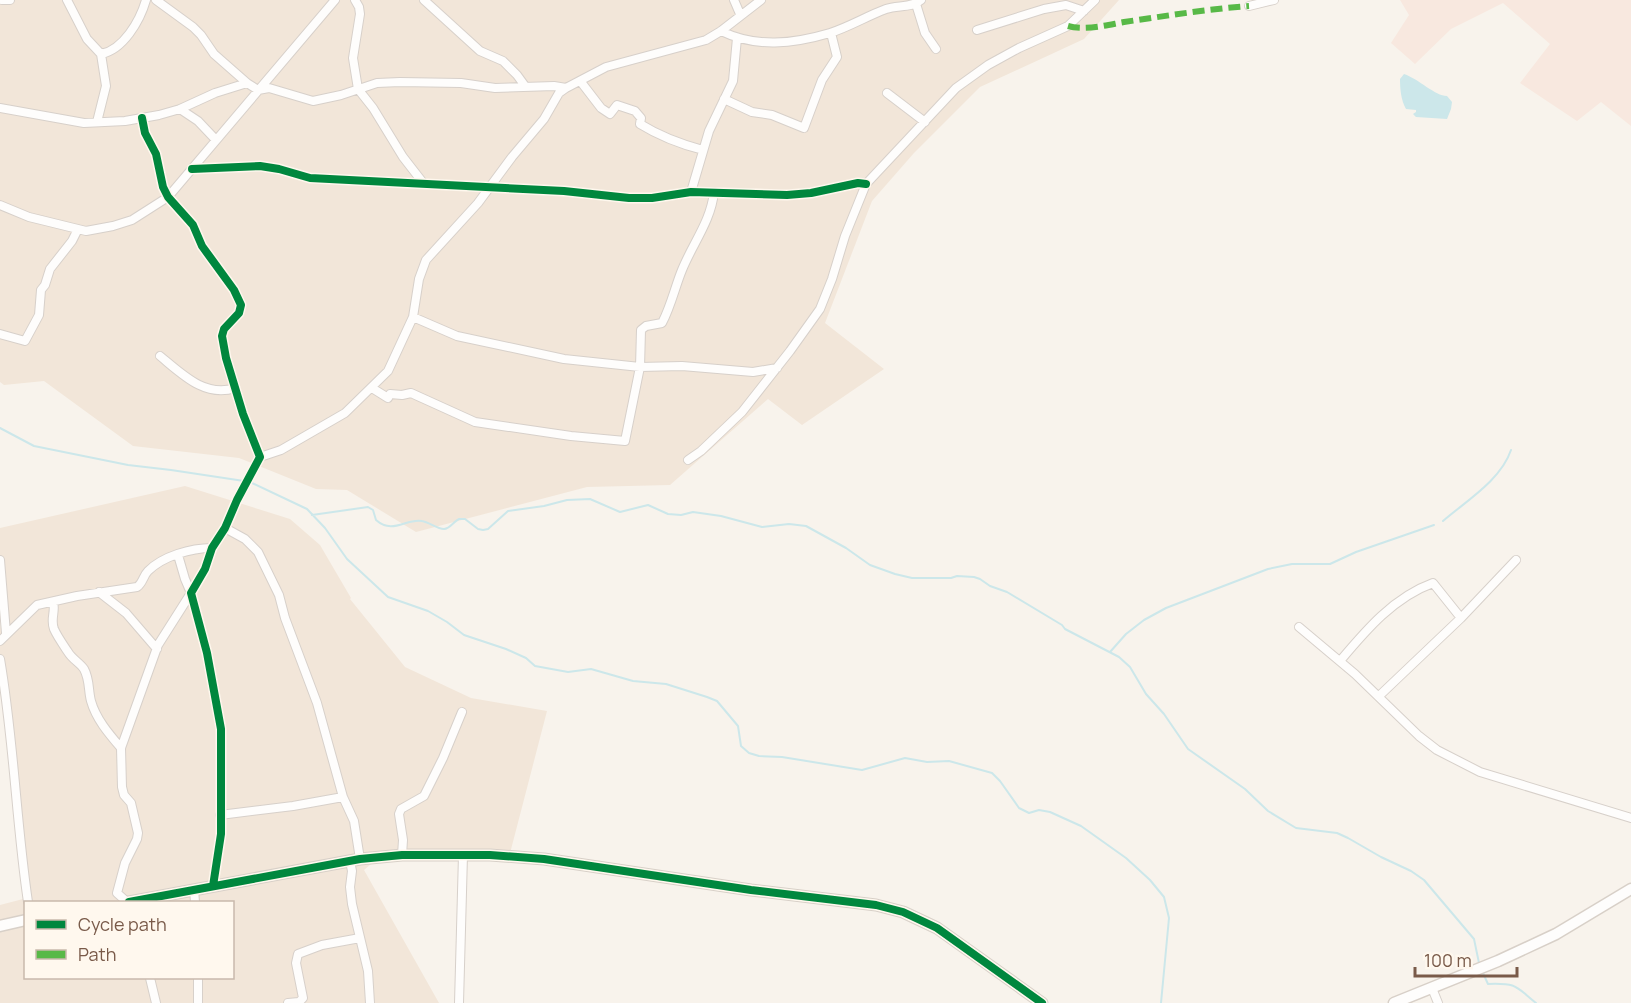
<svg xmlns="http://www.w3.org/2000/svg" width="1631" height="1003" viewBox="0 0 1631 1003" font-family="Manrope,sans-serif">
	<style>
		.residential { fill: #f2e6d9; fill-rule: evenodd }
		.commercial { fill: #f8e8df }
		.water { fill: #cce7ea }
		.lines { fill: none; stroke-linecap: round; stroke-linejoin: round }
		.stream { stroke: #cce7ea; stroke-width: 2 }
		.street-casing { stroke: #d7d0ca; stroke-width: 10 }
		.secondary-casing { stroke: #d8d0c8; stroke-width: 13 }
		.street { stroke: #fefdfc; stroke-width: 8 }
		.secondary { stroke: #fefdfc; stroke-width: 10 }
		.quiet { stroke: #58b947; stroke-width: 6; stroke-dasharray: 12 6; stroke-linecap: butt }
		.cycleway-casing { stroke: #fff8ee; stroke-width: 11 }
		.cycleway { stroke: #00873e; stroke-width: 8 }
	</style>
	<rect width="100%" height="100%" fill="#f8f3ec"/>
	<path class="residential" d="M0,0h1119l-35,39 -104,48 -66,66 -42,48 -47,122 59,46 -82,56 -34,-26 -98,86 -83,2 -171,45 -69,-42 -31,-1 -77,-31 -106,-12 -89,-65 -40,4 -4,-3z
		M185,486l105,33 30,26 31,53 -1,1 55,68 66,31 76,13 -39,150 -53,-7 -84,10 -7,6 75,133h-439v-98l23,-6 -23,-230v-39l2,-12 -2,-24v-66zM26,902h206v76h-206z"/>
	<path class="commercial" d="M1400,0h231v126l-30,-24 -24,19 -57,-38 30,-39 -47,-41 -52,26 -36,35 -24,-21 18,-28z"/>
	<path class="water" d="M1404,74c15,5 31,22 43,22l5,6 -1,7 -4,10 -31,-2 -3,-3 3,-2v-2l-10,-1c-5,-9 -6,-20 -6,-30z"/>
	<g class="lines">
		<path class="stream" d="M0,428l34,18 94,19 43,5 73,11
			M250,482l57,27 18,19 22,31 41,38 40,14 19,11 17,13 42,14 20,9 9,8 33,6 23,-3 42,12 33,3 41,13 10,4 21,25 3,20 8,7 10,3 23,1 80,13 43,-12 22,4 22,-1 43,12 8,8 19,27 10,5 10,-3 11,2 31,14 45,32 24,22 14,17 5,21 -8,85
			M312,515l56,-8 5,3 3,10c17,15 30,-2 46,1 7,1 15,8 22,8 6,0 10,-8 15,-10h6l13,10 5,1 5,-1 20,-18 36,-5 23,-6 23,-1 30,13 28,-7 20,9 13,1 12,-3 28,4 41,11 27,-3 17,2 40,22 24,17 25,9 17,4h39l6,-2 17,1 6,2 10,7 17,6 55,33 3,4 54,28 11,10 16,27 18,20 24,35 57,40 23,22 28,17 41,5 11,5 33,19 30,14 13,9 50,59 5,24
			M1443,521c23,-20 58,-41 68,-71
			M1110,652l16,-18 18,-14 22,-12 102,-39 24,-5h38l26,-12 78,-27
			M1482,971l6,13c30,-1 27,2 48,19"/>
		<g class="street-casing">
			<path id="street" d="M2,0h8
				M67,0l20,39 14,15c22,-4 39,-33 45,-54
				M156,0l37,27 8,8 13,19 33,29 11,7 11,-2 44,13 28,-6 36,-12 23,-1 61,1 34,5 59,-2 12,2 40,-21 100,-27 15,-9 40,-31
				M355,0l4,7 1,7 -7,44 5,31 15,19 30,49 21,27
				M424,0l56,51 23,10 14,14 8,11
				M734,0l6,14
				M916,4l9,29 11,16
				M1249,6l25,-6
				M977,30l67,-21 22,-4 18,6
				M721,31c35,17 72,13 109,2 19,-6 37,-17 56,-24 11,-4 26,-1 35,-9
				M581,82l20,26 9,6 7,-9 18,6 6,7 -1,6c21,13 40,20 63,26
				M887,93l38,29
				M724,99l28,13 20,3 32,13 18,-48 15,-23 -6,-24
				M0,108l84,15 41,-2 34,-6 21,-6 35,-16 32,-10
				M180,109l18,12 18,19
				M142,118l3,15 11,21 7,33 5,10 25,28 9,21 32,44 7,15 -2,8 -15,16 -2,7 4,22 17,56 17,43 -23,43 -12,28 -13,20 -7,21 -14,24 16,60 14,76v105l-8,52
				M97,122l9,-36 -5,-32
				M192,169l68,-3 19,3 31,9 254,13 65,7h23l39,-6 96,3 24,-2 47,-10 8,1
				M691,192l18,-61 24,-50 4,-43
				M0,205l29,12 57,14 27,-5 19,-6 36,-23 167,-197
				M413,317l44,19 107,23 76,8 42,-1 71,6 24,-4
				M0,334l25,7 14,-26 2,-25 4,-5 5,-16 22,-28 6,-12
				M160,356c22,18 45,42 75,32
				M372,388l16,10 2,-4 12,1 9,-2 64,29 96,14 54,5 15,-74 1,-37 5,-4 16,-3c9,-17 13,-36 20,-53 11,-27 29,-49 32,-78
				M260,457l21,-7 64,-37 43,-42 25,-54 6,-38 7,-19 52,-57 34,-46 32,-38 15,-26 7,-5
				M688,460l13,-9 41,-39 48,-61 30,-42 12,-30 13,-43 21,-52 90,-96 32,-23 31,-17 49,-22 27,-26
				M225,528l20,11 13,13 21,43 6,23 32,85 26,94 11,24 6,38
				M0,560l6,73
				M99,592l27,21 31,36
				M53,602c3,9 -3,17 1,27 3,7 10,17 14,23 4,7 12,11 16,17 6,11 4,21 7,32 5,18 18,33 30,47
				M1299,627l56,47 64,62 18,14 43,22 151,46
				M0,641l37,-36 40,-9 60,-9c6,-4 6,-11 11,-16 15,-15 43,-23 64,-23
				M0,659c14,81 16,163 28,243
				M1340,661c26,-31 54,-64 93,-78l28,35
				M1379,696l82,-78 55,-58
				M220,815l73,-9 50,-9
				M402,855l1,-15 -4,-26 2,-5 23,-13 19,-38 19,-46
				M350,861l2,10 -2,16 2,17 16,67 2,32
				M194,890l1,12
				M127,902l-10,-9 8,-30 12,-24 1,-6 -7,-30 -7,-8 -2,-8 -1,-39 37,-103 33,-52 -6,-14 -7,-24
				M150,978l6,25
				M198,978v25
				M1432,988l6,15
				M288,1003l11,-1 4,-4 -7,-35 2,-9 24,-9 38,-7
				M459,1003l4,-148"/>
		</g>
		<g class="secondary-casing">
			<path id="secondary" d="M129,902l231,-43 42,-4h88l54,4 207,31 125,15 27,7 34,16 105,75
				M0,926l26,-6
				M1394,1003l104,-42 58,-27 75,-45"/>
		</g>
		<use href="#street" class="street"/>
		<use href="#secondary" class="secondary"/>
		<path class="quiet" d="M1068,26c17,5 39,-1 56,-4 42,-6 83,-13 125,-16"/>
		<g class="cycleway-casing">
			<path id="cycleway" d="M142,118l3,15 11,21 7,33 5,10 25,28 9,21 32,44 7,15 -2,8 -15,16 -2,7 4,22 17,56 17,43 -23,43 -12,28 -13,20 -7,21 -14,24 16,60 14,76v105l-8,52
				M192,169l68,-3 19,3 31,9 254,13 65,7h23l39,-6 96,3 24,-2 47,-10 8,1
				M129,902l231,-43 42,-4h88l54,4 207,31 125,15 27,7 34,16 105,75"/>
		</g>
		<use href="#cycleway" class="cycleway"/>
	</g>
	<rect x="24" y="901" width="210" height="78" fill="#fff8ee" stroke="#c9b9ac" stroke-width="1.5"/>
	<rect x="36" y="920" width="30" height="9" fill="#00873e" stroke="#c9b9ac" stroke-width="1.5"/>
	<text x="78" y="931" font-size="18" fill="#795a49">Cycle path</text>
	<rect x="36" y="950" width="30" height="9" fill="#58b947" stroke="#c9b9ac" stroke-width="1.5"/>
	<text x="78" y="961" font-size="18" fill="#795a49">Path</text>
	<path d="M1415 967v9h102v-9" fill="none" stroke="#795a49" stroke-width="3"/>
	<text x="1424" y="967" font-size="18" fill="#795a49" stroke="#fff8ee" stroke-width="4.5" paint-order="stroke">100 m</text>
</svg>
